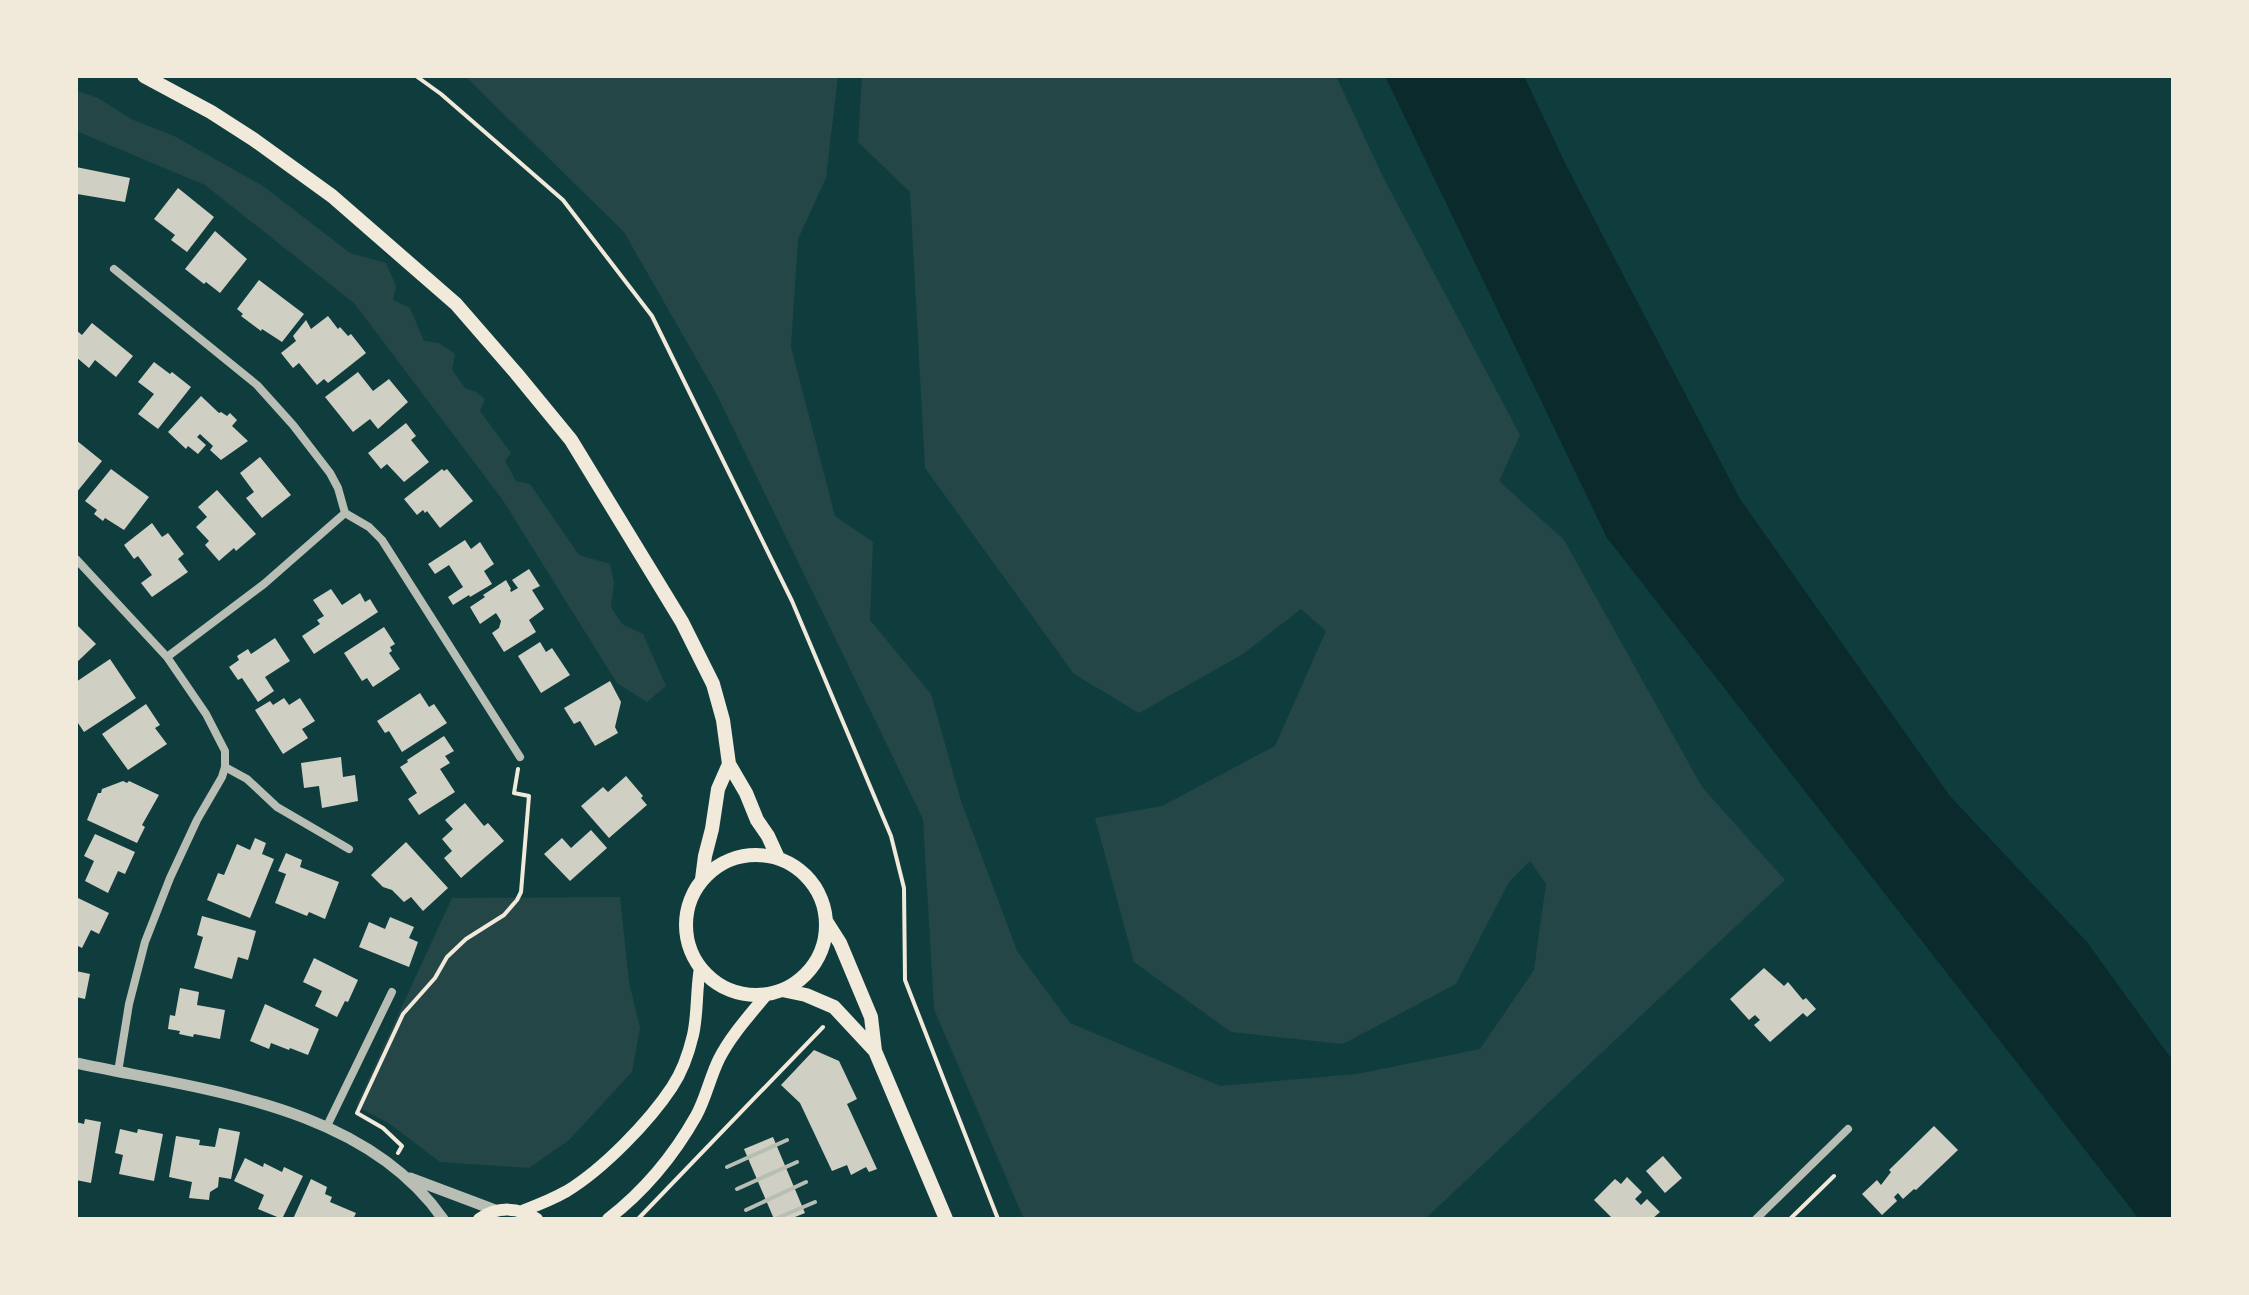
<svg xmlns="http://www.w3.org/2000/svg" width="2249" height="1295" viewBox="0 0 2249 1295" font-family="Helvetica,sans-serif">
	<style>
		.green { fill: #244646 }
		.water { fill: #0a2a2b }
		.building { fill: #cfcfc3 }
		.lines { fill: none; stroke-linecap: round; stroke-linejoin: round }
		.path { stroke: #f1e9da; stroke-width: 4 }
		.service { stroke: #b8beb3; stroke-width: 4 }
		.minor { stroke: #b8beb3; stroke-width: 8 }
		.tertiary { stroke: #b8beb3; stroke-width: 11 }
		.secondary { stroke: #f1e9da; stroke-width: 12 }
		.primary { stroke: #f1e9da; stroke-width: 14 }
	</style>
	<rect width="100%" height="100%" fill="#0f3d3e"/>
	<path class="green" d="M465,76h373l-12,102 -28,61 -7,108 44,169 38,26 -3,78 61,74 30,107 56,150 53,72 150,63 137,-12 123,-25 54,-79 12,-86 -16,-23 -21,21 -53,102 -113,60 -112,-12 -97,-70 -39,-144 67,-12 113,-60 51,-115 -25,-22 -58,45 -104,59 -65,-39 -149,-206 -15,-276 -52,-50 4,-66h474l46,99 138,260 -21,46 65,59 138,247 83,93 -360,339h-401l-90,-210 -11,-190 -207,-426 -92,-161z
		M76,90l22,8 33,21 43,17 89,50 87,67 36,10 10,23 -3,14 17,8 14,33 15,2 16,11 -3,16 13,18 11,4 9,7 -5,12 31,42 -6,8 11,20 14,3 49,71 31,9 4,18 -3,25 11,17 21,10 23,52 -19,16 -30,-19 -115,-184 -148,-196 -149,-118 -129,-54z
		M620,897l9,85 11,46 -8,44 -63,68 -40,28 -89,-6 -50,-38 -34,-18 96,-208z"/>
	<path class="water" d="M1385,76h139l42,89 174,334 210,297 137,146 86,119v158h-34l-532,-681z"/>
	<path class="building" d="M76,167l54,11 -5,24 -48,-8z
		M178,188l36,29 -27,35 -16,-12 4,-5 -21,-16z
		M215,231l32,28 -27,34 -14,-11 -2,2 -19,-15z
		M259,280l45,34 -22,28 -20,-13 -1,2 -20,-15 2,-2 -6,-5z
		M328,316l10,13 2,-2 8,9 3,-2 15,19 -38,30 -4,-4 -7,6 -18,-22 -6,5 -12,-15 15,-12 -3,-5 13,-16 5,9z
		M92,323l41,33 -17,21 -21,-17 -6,8 -13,-11v-27l6,5z
		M154,362l16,12 2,-2 19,15 -33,42 -20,-15 16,-20 -16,-12z
		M358,372l15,19 16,-12 19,23 -30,27 -8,-10 -17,13 -28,-35z
		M201,396l18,17 2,-1 6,4 3,-3 7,7 -5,6 16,15 -27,19 -11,-10 3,-4 -13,-12 -3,3 9,8 -8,9 -10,-8 -2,3 -18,-17z
		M406,423l10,13 -5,4 18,22 -25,20 -17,-18 -6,5 -13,-16z
		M76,440l26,21 -26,32z
		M260,457l31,38 -29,23 -16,-20 8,-6 -14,-19z
		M111,469l38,28 -25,33 -19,-12 -2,3 -9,-7 3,-4 -12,-9z
		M442,469l2,2 3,-2 26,32 -33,27 -13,-17 -2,2 -2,-3 -6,5 -13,-16z
		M217,490l39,44 -20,17 -2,-3 -15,13 -14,-16 4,-4 -13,-14 11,-10 -9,-10z
		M152,523l10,14 6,-4 16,21 -6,5 10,13 -36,25 -11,-14 11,-8 -14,-19 -4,3 -10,-14z
		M465,540l6,9 9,-7 14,22 -10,7 8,13 -22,13 -1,-2 -16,10 -5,-8 15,-10 -14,-22 -14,9 -7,-10z
		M529,569l11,17 -8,4 12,19 -15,11 7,12 -32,20 -12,-19 7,-5 2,-7 -5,-8 -16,11 -10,-17 15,-10 -2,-2 23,-15 5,9 -1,1 1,2 7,-4 -6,-8z
		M331,589l11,16 18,-12 5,9 5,-3 8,13 -64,42 -12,-18 18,-12 -3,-4 7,-4 -11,-16z
		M78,626l18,18 -20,19v-35z
		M384,627l11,17 -5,3 2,4 -3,2 11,16 -27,18 -6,-9 -5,3 -18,-28z
		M275,638l15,23 -25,16 9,14 -16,11 -16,-24 -4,2 -9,-13 10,-7 -2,-4 11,-7 3,5z
		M540,642l6,10 6,-4 18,27 -29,18 -23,-37z
		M110,659l26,39 -52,34 -8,-12v-38z
		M610,681l11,21 -6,25 3,6 -23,13 -15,-25 -6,3 -10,-16z
		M420,693l9,14 5,-3 13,19 -45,29 -13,-21 -4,2 -8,-12z
		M284,698l5,7 11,-7 15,23 -13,8 6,9 -25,16 -28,-44 15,-9 3,4z
		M146,704l14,21 -5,3 12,16 -39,26 -26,-36z
		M444,736l10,15 -9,5 5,7 -10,6 15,23 -36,23 -11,-16 9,-6 -17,-26 8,-5 -1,-2z
		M341,757l2,20 12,-2 3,26 -36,7 -3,-22 -15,2 -3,-25z
		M626,776l17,20 -2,2 6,7 -38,33 -28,-32 22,-19 5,5z
		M123,781l4,2 2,-2 30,14 -17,30 3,2 -8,16 -50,-23 11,-27h3l1,-4z
		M465,803l19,23 4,-3 16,18 -43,37 -17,-20 8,-7 -10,-12 11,-10 -8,-9z
		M591,830l16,18 -37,33 -26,-27 18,-16 9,10z
		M95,834l40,18 -10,22 -7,-3 -10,22 -23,-12 9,-20 -10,-5z
		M255,838l11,5 -4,11 12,5 -24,59 -43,-18 11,-27 6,2 13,-31 13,6z
		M406,842l42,46 -25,23 -12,-14 -7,5 -12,-12 -9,-3 -12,-12z
		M286,853l16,7 -2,7 39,15 -14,37 -16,-7 -2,4 -32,-13 11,-29 -8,-3z
		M76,897l33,16 -10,21 -8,-4 -9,18 -6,-3z
		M202,916l54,15 -8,29 -10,-3 -6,22 -38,-11 9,-31 -6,-2z
		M390,917l24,10 -5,11 9,4 -9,25 -50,-20 10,-25 16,7z
		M314,958l44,22 -10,22 -3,-1 -8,16 -22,-11 7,-15 -19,-9z
		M1764,968l20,18 4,-4 15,18 3,-2 10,11 -9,8 -4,-4 -33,29 -16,-17 6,-5 -5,-5 -6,5 -19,-21z
		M76,971l14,3 -5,25 -9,-2z
		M180,988l19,4 -2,13 28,5 -5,29 -26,-5 -1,3 -14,-3 1,-3 -12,-2 2,-14 5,1z
		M265,1004l54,25 -11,26 -18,-7 -1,2 -18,-7 -2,6 -19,-8z
		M814,1050l25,11 18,38 -10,5 30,65 -8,3 -3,-5 -15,8 -4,-10 -15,6 -32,-68 -19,-18z
		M85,1119l16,3 -10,61 -15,-3v-58l8,2z
		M1934,1126l24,24 -42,40 -2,-1 -11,10 -5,-6 -4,4 3,4 -15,14 -20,-21 15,-14 4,5 10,-13 -2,-2z
		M219,1128l21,4 -9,47 -12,-2 -1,10 -8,5 -1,8 -20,-2 3,-16 -23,-5 7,-41 24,4 -1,5 16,2z
		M120,1129l17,4 1,-4 25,5 -9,47 -35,-7 4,-19 -8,-2z
		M773,1137l32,76 -15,6h-16l-30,-70z
		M1663,1156l19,22 -17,15 -19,-22z
		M245,1158l18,9 1,-4 18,9 2,-5 19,9 -21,43 -24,-10 6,-14 -30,-14z
		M1627,1177l15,15 -7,7 6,6 6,-6 13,13 -8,7h-39l-19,-19 21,-21 6,5z
		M311,1179l16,8 -2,7 7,3 -2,5 26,11 -3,6h-60z"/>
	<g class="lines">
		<path class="path" d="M416,76l25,18 122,106 89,116 140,285 99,235 13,52 1,92 93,239
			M398,1153l4,-7 -19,-18 -26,-15 46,-99 32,-36 12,-21 19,-18 38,-24 13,-15 4,-8 8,-96 -15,-3 4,-24
			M638,1219l185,-192
			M1790,1219l44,-43"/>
		<path class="service" d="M727,1167l60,-27
			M737,1189l60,-27
			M746,1210l60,-28
			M775,1219l40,-17"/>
		<path class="minor" d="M114,269l143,116 36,40 37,48 8,15 7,25 24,14 13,13 138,217
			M76,559l91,98 39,57 19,37v16l-3,10 -25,43 -27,58 -25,64 -16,62 -11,68
			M167,657l97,-73 81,-71
			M225,767l22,12 30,28 72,42
			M326,1128l66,-136
			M1756,1219l92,-90"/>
		<path class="tertiary" d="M76,1063c125,27 287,41 367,156
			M410,1178l85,32"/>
		<path class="secondary" d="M522,1211c16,-6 31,-12 45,-20 36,-22 82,-69 105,-104 10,-15 17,-35 21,-52 5,-22 3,-45 7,-67
			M479,1219c18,-13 40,-12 58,0
			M608,1219c35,-27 66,-64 88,-103 10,-18 14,-39 23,-57 12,-24 31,-44 48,-65"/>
		<path class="primary" d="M144,76l67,36 42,27 79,57 124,108 60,69 55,67 111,182 31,62 10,36 6,44 17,29 11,27 11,16 10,22
			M686 925a70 70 0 1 1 140 0a70 70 0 1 1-140 0Z
			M702,879l3,-23 7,-27 6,-40 11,-25
			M826,921l14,22 31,74 4,34 71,168
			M782,990l24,5 28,12 41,44"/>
	</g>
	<rect width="2249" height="1295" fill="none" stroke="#f1e9da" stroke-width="156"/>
</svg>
